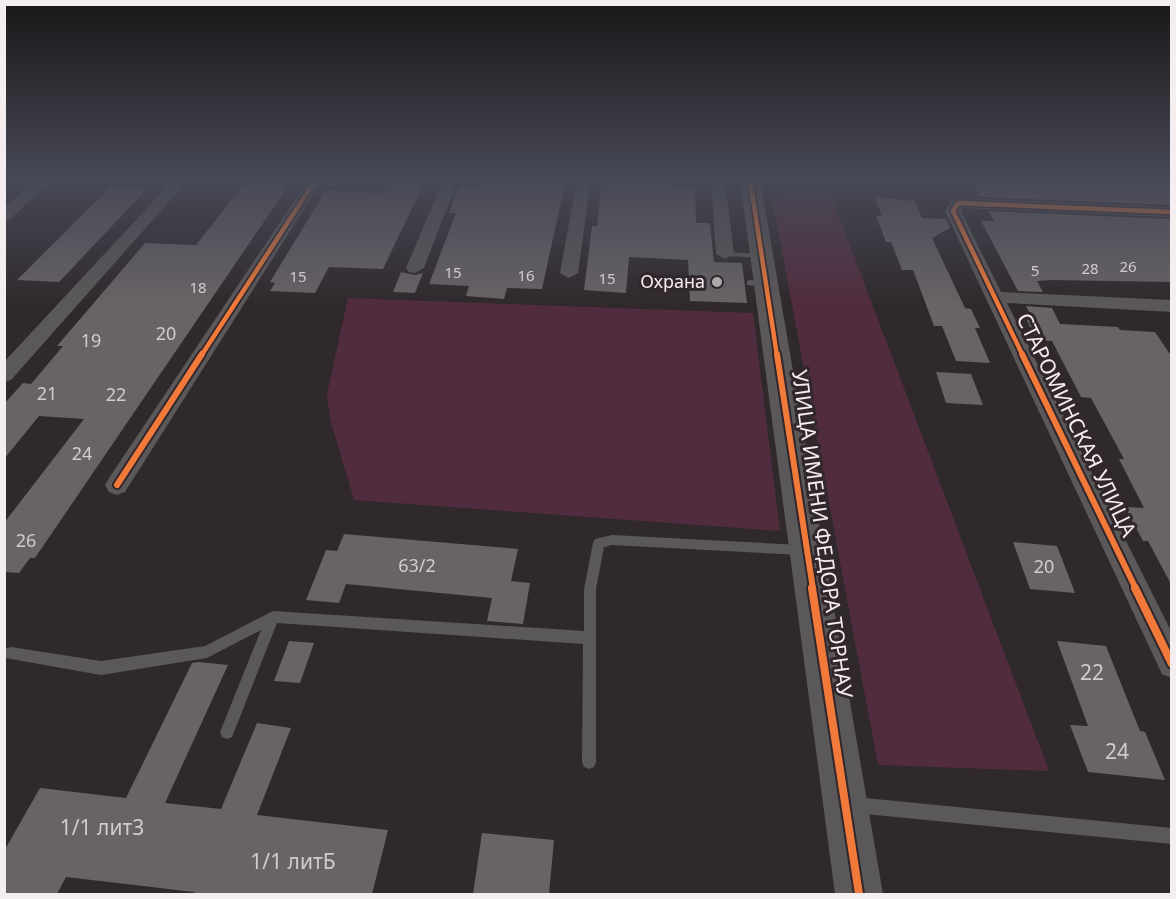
<svg xmlns="http://www.w3.org/2000/svg" width="1176" height="899" viewBox="0 0 1176 899" font-family="'Noto Sans',sans-serif">
	<style>
		.green { fill: #512c3e }
		.building { fill: #686366 }
		.lines { fill: none; stroke-linecap: round; stroke-linejoin: round }
		.lane { fill: #5b5859; fill-rule: evenodd }
		.street { fill: #5b5859; fill-rule: evenodd }
		.secondary { fill: #5b5859; fill-rule: evenodd }
		.cycleway-far2-casing { stroke: #31272c; stroke-width: 8 }
		.cycleway-far1-casing { stroke: #31272c; stroke-width: 10 }
		.cycleway-casing { stroke: #31272c; stroke-width: 12 }
		.cycleway-far2 { stroke: #f17a3a; stroke-width: 4.5 }
		.cycleway-far1 { stroke: #f17a3a; stroke-width: 6 }
		.cycleway { stroke: #f17a3a; stroke-width: 8 }
		.poi-dot { fill: #b0a9ac; stroke: #31272c; stroke-width: 2 }
		.labels { text-anchor: middle; stroke-width: 6; stroke-linejoin: round; paint-order: stroke }
		.far-number-label { font-size: 15px; fill: #d2cbce }
		.far-poi-label { font-size: 18px; fill: #f5eef1; stroke: #31272c; text-anchor: end }
		.number-label { font-size: 18px; fill: #d2cbce }
		.street-label { font-size: 21px; fill: #f5eef1; stroke: #31272c }
		.near-number-label { font-size: 21px; fill: #d2cbce }
	</style>
	<rect width="100%" height="100%" fill="#2f292c"/>
	<path class="green" d="M829,190l220,581 -171,-6 -106,-567z
		M348,298l405,15 27,218 -426,-31 -24,-81 -3,-25z"/>
	<path class="building" d="M248,179h45l-258,379h-5l-11,15 -15,-1v-49l80,-104 -45,-3 -35,43v-55l19,-21 8,1 32,-38h-6l88,-103 51,2z
		M390,179h34v4l-41,86 -54,-2 -14,26 -45,-2 5,-8 -5,-1 56,-92 57,3z
		M673,179l1,8 21,1 1,35h14l4,39 28,1 5,40 -57,-2 -2,-41 -59,-3 -3,36 -42,-3 8,-64h5l5,-46z
		M971,179h173l28,3v23l-191,-8z
		M480,180l85,3 -23,106 -35,-1 -3,11 -38,-3 3,-10 -40,-2 27,-71h-7l10,-26h18z
		M109,188l38,1 -88,93 -42,-2z
		M875,197l40,4 7,17 24,1 4,9 -18,10 33,70 6,1 9,19h-5l15,35 -34,-2 -14,-35h-8l-21,-56h-11l-11,-28h-5l-10,-26h6z
		M989,211l183,8v63l-121,-2 -14,1 6,11 -25,-1 -37,-70h13z
		M401,272l14,3 8,-2 -8,20 -22,-1z
		M1026,306l26,2 8,16 58,3 2,3 35,2 17,25v229l-24,-45h-5l-18,-34 19,1 -25,-49h5l-33,-61 -10,-1 -29,-56 -16,-1 -12,-26h6z
		M936,372l35,2 12,31 -37,-2z
		M344,534l174,15 -7,32 19,2 -7,41 -36,-3 5,-23 -146,-14 -7,19 -33,-3 20,-50 11,1z
		M1013,542l44,4 18,47 -45,-4z
		M289,641l25,2 -14,40 -26,-2z
		M1057,641l49,5 34,85 5,1 20,48 -77,-8 -18,-47 18,1z
		M199,662l29,3 -63,138 56,6 36,-86 34,5 -34,87 131,15 -16,64h-179l1,-2 -128,-15 -9,17h-53v-43l36,-63 86,10 66,-135z
		M482,833l72,7 -5,54h-76z"/>
	<g class="lines">
		<path class="lane" d="M722,252l41,2 4,2 -4,2 -38,-2 -4,-2z
			M750,280l18,1 4,3 -4,3 -21,-2v-4z
			M612,535l189,10 4,1 2,4 -2,4 -4,1 -189,-10 -8,2 -8,42v173l-2,5 -5,2 -5,-2 -2,-5 1,-118 -306,-21 -45,114 -5,2 -5,-2 -2,-5 41,-102 -54,28 -106,17 -90,-16 -5,-1 -2,-5 2,-5 5,-1 90,14 104,-15 68,-35 311,20v-42l9,-46 2,-4z
			M855,797l317,31v16l-317,-31 -5,-3 -3,-5 3,-5z"/>
		<path class="street" d="M38,179h16l-44,40 -6,2v-14z
			M174,179h15l-178,201 -7,2v-20z
			M309,179h14l-198,313 -8,3 -8,-3 -4,-7 4,-7z
			M444,179h14l-34,89 -9,5 -6,-1 -3,-4z
			M577,179h14l-13,94 -9,5 -9,-5z
			M711,179h14l9,75 -9,5 -9,-5z
			M958,198l214,9v10l-209,-9 -2,3 40,81 171,8v12l-165,-9 165,330v45l-10,-4 -217,-463 7,-11z"/>
		<path class="secondary" d="M740,179h20l123,715h-48z"/>
		<g class="cycleway-far2-casing">
			<path id="cycleway-far2" d="M750,179l27,177
				M201,356l115,-177
				M1023,356l-70,-145 5,-8 214,9"/>
		</g>
		<g class="cycleway-far1-casing">
			<path id="cycleway-far1" d="M777,354l36,235
				M1022,354l114,235
				M117,485l85,-131"/>
		</g>
		<g class="cycleway-casing">
			<path id="cycleway" d="M812,588l47,306
				M1135,588l37,76"/>
		</g>
		<use href="#cycleway-far2" class="cycleway-far2"/>
		<use href="#cycleway-far1" class="cycleway-far1"/>
		<use href="#cycleway" class="cycleway"/>
	</g>
	<linearGradient id="sky" x2="0" y2="1"><stop stop-color="#1a1718"/><stop offset="0.59" stop-color="#474956"/><stop offset="1" stop-color="#474956" stop-opacity="0"/></linearGradient>
	<rect width="1176" height="305" fill="url(#sky)"/>
	<circle class="poi-dot" cx="717" cy="282" r="6"/>
	<g class="labels">
		<g class="far-number-label">
			<text x="1128" y="272">26</text>
			<text x="1090" y="274">28</text>
			<text x="1035" y="276">5</text>
			<text x="453" y="278">15</text>
			<text x="526" y="281">16</text>
			<text x="298" y="282">15</text>
			<text x="607" y="284">15</text>
			<text x="198" y="293">18</text>
		</g>
		<g class="far-poi-label">
			<text x="705" y="288">Охрана</text>
		</g>
		<g class="number-label">
			<text x="166" y="340">20</text>
			<text x="91" y="347">19</text>
			<text x="47" y="400">21</text>
			<text x="116" y="401">22</text>
			<text x="82" y="460">24</text>
			<text x="26" y="547">26</text>
			<text x="417" y="572">63/2</text>
			<text x="1044" y="573">20</text>
		</g>
		<g class="street-label">
			<text transform="translate(1076 425) rotate(64)" y="7">СТАРОМИНСКАЯ УЛИЦА</text>
			<text transform="translate(822 534) rotate(82)" y="7">УЛИЦА ИМЕНИ ФЕДОРА ТОРНАУ</text>
		</g>
		<g class="near-number-label">
			<text x="1092" y="680">22</text>
			<text x="1117" y="759">24</text>
			<text x="102" y="835">1/1 лит3</text>
			<text x="293" y="869">1/1 литБ</text>
		</g>
	</g>
	<rect width="1176" height="899" fill="none" stroke="#f5eef1" stroke-width="12"/>
</svg>
